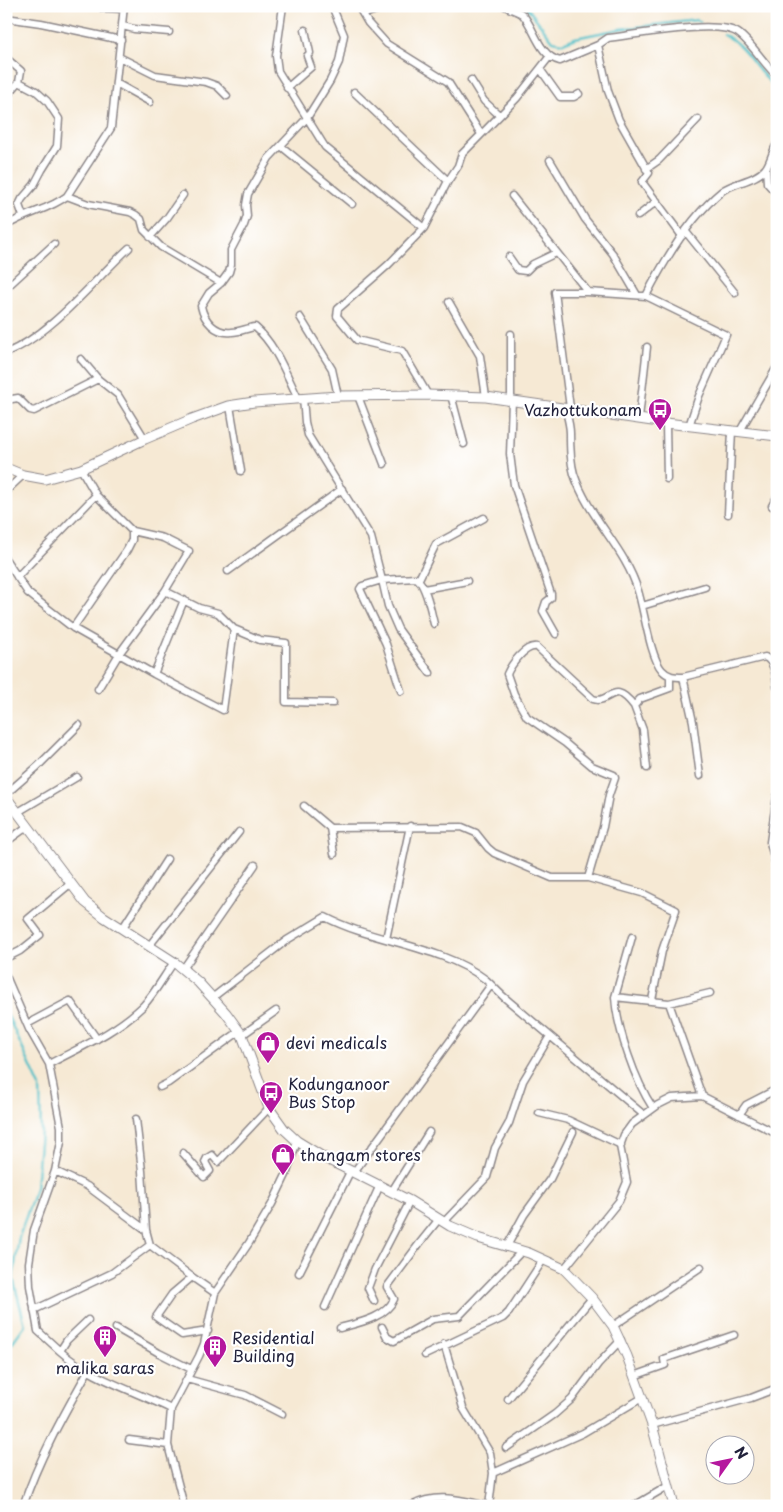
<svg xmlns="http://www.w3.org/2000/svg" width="783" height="1512" viewBox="0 0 783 1512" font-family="'Playpen Sans',sans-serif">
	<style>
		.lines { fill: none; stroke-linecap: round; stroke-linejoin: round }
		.stream { stroke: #51c0c8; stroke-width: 2.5 }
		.street-casing { stroke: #8c8688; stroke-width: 9 }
		.secondary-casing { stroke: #8c8688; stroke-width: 11 }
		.street { stroke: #fff; stroke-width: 6 }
		.secondary { stroke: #fff; stroke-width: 9 }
		.labels { text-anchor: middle; stroke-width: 4.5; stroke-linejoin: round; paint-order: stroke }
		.poi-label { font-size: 16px; fill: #22223b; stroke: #fff; text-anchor: start }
	</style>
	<rect width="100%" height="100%" fill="#fff"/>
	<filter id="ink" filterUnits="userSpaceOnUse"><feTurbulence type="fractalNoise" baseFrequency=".02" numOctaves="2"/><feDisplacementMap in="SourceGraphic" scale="10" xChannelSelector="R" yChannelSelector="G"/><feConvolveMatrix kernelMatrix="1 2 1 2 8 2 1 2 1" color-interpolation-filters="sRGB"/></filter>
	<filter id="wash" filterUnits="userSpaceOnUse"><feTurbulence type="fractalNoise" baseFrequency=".0096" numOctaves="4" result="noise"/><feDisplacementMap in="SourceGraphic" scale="20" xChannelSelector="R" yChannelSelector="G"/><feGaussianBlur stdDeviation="1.12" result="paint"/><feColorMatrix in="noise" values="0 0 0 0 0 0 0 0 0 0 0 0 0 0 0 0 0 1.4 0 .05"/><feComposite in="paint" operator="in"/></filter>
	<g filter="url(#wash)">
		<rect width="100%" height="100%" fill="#f6e9d4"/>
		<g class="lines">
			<path class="stream" d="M526,6l27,35 10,2 12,-5 45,-9 77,-9 3,2
				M723,34c26,13 33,38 54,55
				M6,1012l34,75 1,45 -5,56 -17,49 -6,41 12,47 -19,26"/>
		</g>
	</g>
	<g filter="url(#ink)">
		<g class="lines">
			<g class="street-casing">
				<path id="street" d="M283,6l-7,50 2,15 47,76 99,81
					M358,6l10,17 19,21 61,38 33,52
					M505,6c6,4 14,5 18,9 12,14 16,41 37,46l38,-16 10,46 11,29 30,53 -7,9 40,54
					M102,8l22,1
					M6,11l1,-5
					M364,14l25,-8
					M6,18l35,5 80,17
					M123,26l11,3 35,3
					M598,45l10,-7c26,-3 110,-19 130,-5 13,9 26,31 39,43
					M119,57l36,18 51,7 11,4 10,10
					M6,58l15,13 -2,11 -13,15
					M540,69l20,28h14l5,-3
					M471,80l13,21 15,14
					M19,82l17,9 11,10 12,18 -2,27 -15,24 -8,15 -12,14 -3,6 4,11
					M116,83l34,19
					M287,88l24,-21 -4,-11 3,-3 -5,-23
					M354,92l94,89
					M281,146l71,58
					M550,160l35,59 28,35 24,41
					M766,168l1,15 10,11
					M646,169l13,-9 39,-41
					M67,196l44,-68 13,-122
					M512,196l76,96 58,4
					M638,216l19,-15
					M6,226c19,-13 43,-16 61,-30l21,8 42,8 6,3 5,4 3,11 17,17 60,36 8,-11 2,-7v-15l13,-25 3,-9 -1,-11 2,-11 21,-36 38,-40 23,-37 9,-19 5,-27 -12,-29
					M686,232l49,61
					M150,237l17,-19 16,-23
					M509,257l9,13 8,1 7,-7 23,-11
					M221,283l-12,10 -8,13c3,15 15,28 31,26 8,0 15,-4 23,-5 21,18 31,47 43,71
					M6,288l48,-44
					M449,302l31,54 6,41
					M300,317l32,52 6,27
					M511,334v66
					M6,353c45,-18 87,-72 123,-105
					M81,359l17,20
					M428,395l-26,-44 -45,-11 -20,-24 1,-7 50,-44 36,-37 24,-47 10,-15 4,-12 55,-56 33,-42
					M451,395l13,49
					M358,396l26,68
					M303,398l2,24 3,13 63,102 11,43 -20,6 -2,3 26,55 15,47
					M6,400l12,-2 12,12 4,1 64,-32 20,16 27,44
					M512,400l-2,54 4,31 37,109v4l-5,4 -3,9 13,23
					M230,406l11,65
					M565,407c2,8 5,18 5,26 0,14 0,27 4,41 14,43 52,75 64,117 6,18 12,66 24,79 6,7 13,7 21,7l82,-20c10,5 11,20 12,30
					M570,408l-15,-116h33
					M639,418l8,-71
					M666,423l1,56
					M689,426l10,-30 27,-61 -80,-39c18,-35 44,-79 76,-105 12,-9 34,-10 44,-23 5,-7 6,-16 11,-24
					M740,431l37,-64
					M81,469l15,26 36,36 31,7 26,13 -24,40 -46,63 -21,35
					M6,491l17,-16
					M772,506l5,-9
					M728,514l4,-84
					M6,560l22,33 45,35 81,46 69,36 11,-81
					M228,571l114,-82
					M17,577l79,-82
					M419,579l17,-35 48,-26
					M424,589l43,-8
					M165,591l34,17 19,5 16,16 26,11 26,3v59l47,1
					M642,606l63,-19
					M73,628l54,-78 5,-10v-9
					M430,673l-32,-44 -10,-23 -6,-26 34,-2c10,6 15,34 18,46
					M154,674l30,-74
					M683,677l10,45 7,54
					M647,768l-4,-38 -9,-24 6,-7 30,-11v-12
					M6,794l31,-27 42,-42
					M777,796l-7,46 7,27
					M304,806l26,22 132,-1 14,6 12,15 6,5 58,25h36l15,-51 6,-32 6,-17 -1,-3 -22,-9 -27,-23 -38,-26 -13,-23 -7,-20c4,-9 18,-29 30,-27l56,52c17,6 20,-21 41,7
					M18,812l59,-35
					M330,828l4,26
					M6,842l22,-16
					M588,878l54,15 34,17 -14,41 -10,49
					M122,929l45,-70
					M632,937l-17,60 54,6 41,-10
					M386,939l24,-113
					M149,946l90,-114
					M6,958l14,-7 20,-16 -12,-16 42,-35
					M183,969l72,-104
					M6,976l23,53 20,35 12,63v15l-6,29 -21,59 -5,33 1,23 8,45 22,20
					M615,997c2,32 20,84 38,111
					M212,998l75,-58 38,-23c50,26 115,28 160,62 7,6 13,13 20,19l139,117
					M27,1024l43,-23 27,38
					M242,1035l34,-24
					M49,1064c32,-17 67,-32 94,-58 12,-13 21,-30 31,-44
					M160,1087l8,-4 72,-52
					M702,1096l75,38
					M539,1113l29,7 53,25
					M739,1115l7,-10 31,-16
					M136,1119l6,52 4,59
					M183,1153l21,24 6,-6 -5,-9 2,-4 5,-3 6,7 51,-54
					M55,1171l32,15 59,44 4,15 42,32 23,16
					M354,1172l137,-187
					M392,1191l37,-59
					M444,1222l43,-45 8,-29 14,-25 14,-42 27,-45
					M507,1246l17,-31 26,-36 23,-47
					M564,1269l55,-68 8,-19 -7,-36 4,-11 8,-11 26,-19 14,-7 30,-2 -33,-93
					M299,1273l52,-103
					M192,1277l-20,17 -16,23 26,18 26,-4
					M374,1301l-6,-13 7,-19 35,-68
					M325,1307l55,-122
					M34,1310l78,-37 38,-28
					M88,1320l-21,20 -7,11c30,27 75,40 111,58
					M613,1326l88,-59
					M382,1327l5,10 7,4 39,-22 26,-3 63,-65
					M116,1328l43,25 32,16
					M340,1328c18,-5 46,-10 54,-29l-7,-12 32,-43 20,-25
					M444,1344l19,64 27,45 3,20 -4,33
					M425,1355l78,-37 6,-6 34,-52
					M634,1376l31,-11 -1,-6 70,-24
					M187,1379l58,16 37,19
					M508,1399l84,-101
					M652,1425l99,-27 26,-10
					M129,1440l39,5
					M506,1448l49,-34 17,-15 26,-35 23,-24
					M493,1473l90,-40 59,-35
					M23,1506c16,-48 41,-92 65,-135
					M184,1506l-16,-61 3,-36 28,-53 5,-12 11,-51 34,-50 23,-39 14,-29 11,-34
					M411,1506c26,-14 50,-6 76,0
					M634,1506l34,-20"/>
			</g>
			<g class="secondary-casing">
				<path id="secondary" d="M6,468l17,7 22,4 36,-10 64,-30 47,-20 36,-13 26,-4 84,-6 90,-1 58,2 180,26 111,13
					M6,797l79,105 19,15 70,45 24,20 28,31 16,22 27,73 15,21 13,12 26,16 87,44 40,25 28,12 51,15 35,16 28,29 21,28 14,30 25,69 22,81"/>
			</g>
			<use href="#street" class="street"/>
			<use href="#secondary" class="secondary"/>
		</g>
	</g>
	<defs>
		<g id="bus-pin" transform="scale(1.25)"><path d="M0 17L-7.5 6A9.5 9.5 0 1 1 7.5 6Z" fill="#b5179e" stroke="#fff"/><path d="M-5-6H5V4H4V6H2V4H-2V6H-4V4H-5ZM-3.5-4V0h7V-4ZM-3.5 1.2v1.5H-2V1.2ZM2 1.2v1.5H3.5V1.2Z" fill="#fff"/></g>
		<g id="shop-pin" transform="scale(1.25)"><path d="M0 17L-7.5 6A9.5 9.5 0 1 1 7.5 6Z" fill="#b5179e" stroke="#fff"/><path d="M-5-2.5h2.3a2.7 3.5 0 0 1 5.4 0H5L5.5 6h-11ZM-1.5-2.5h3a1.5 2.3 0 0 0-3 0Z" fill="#fff"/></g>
		<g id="building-pin" transform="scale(1.25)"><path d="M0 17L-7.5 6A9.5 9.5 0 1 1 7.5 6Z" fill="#b5179e" stroke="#fff"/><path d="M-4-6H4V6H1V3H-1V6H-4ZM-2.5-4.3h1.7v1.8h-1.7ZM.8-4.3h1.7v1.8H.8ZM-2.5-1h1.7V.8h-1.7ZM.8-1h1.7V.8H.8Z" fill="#fff"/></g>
	</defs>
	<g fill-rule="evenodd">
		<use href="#bus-pin" x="660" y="410"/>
		<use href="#shop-pin" x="268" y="1043"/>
		<use href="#bus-pin" x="271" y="1093"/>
		<use href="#shop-pin" x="283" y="1155"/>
		<use href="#building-pin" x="105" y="1337"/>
		<use href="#building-pin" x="215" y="1347"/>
	</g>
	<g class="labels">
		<g class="poi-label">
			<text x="642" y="416" text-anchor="end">Vazhottukonam</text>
			<text x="286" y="1049">devi medicals</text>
			<text x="288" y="1090">Kodunganoor<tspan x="288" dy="18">Bus Stop</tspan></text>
			<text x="300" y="1161">thangam stores</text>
			<text x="232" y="1344">Residential<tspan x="232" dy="18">Building</tspan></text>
			<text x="105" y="1374" text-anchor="middle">malika saras</text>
		</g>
	</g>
	<rect width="783" height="1512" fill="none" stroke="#fff" stroke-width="25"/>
	<g transform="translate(730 1460) rotate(57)"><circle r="24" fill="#ffffff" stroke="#a7a7b1"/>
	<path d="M0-4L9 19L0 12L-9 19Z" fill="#b5179e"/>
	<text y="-8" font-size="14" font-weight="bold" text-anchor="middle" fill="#22223b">N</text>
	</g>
</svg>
